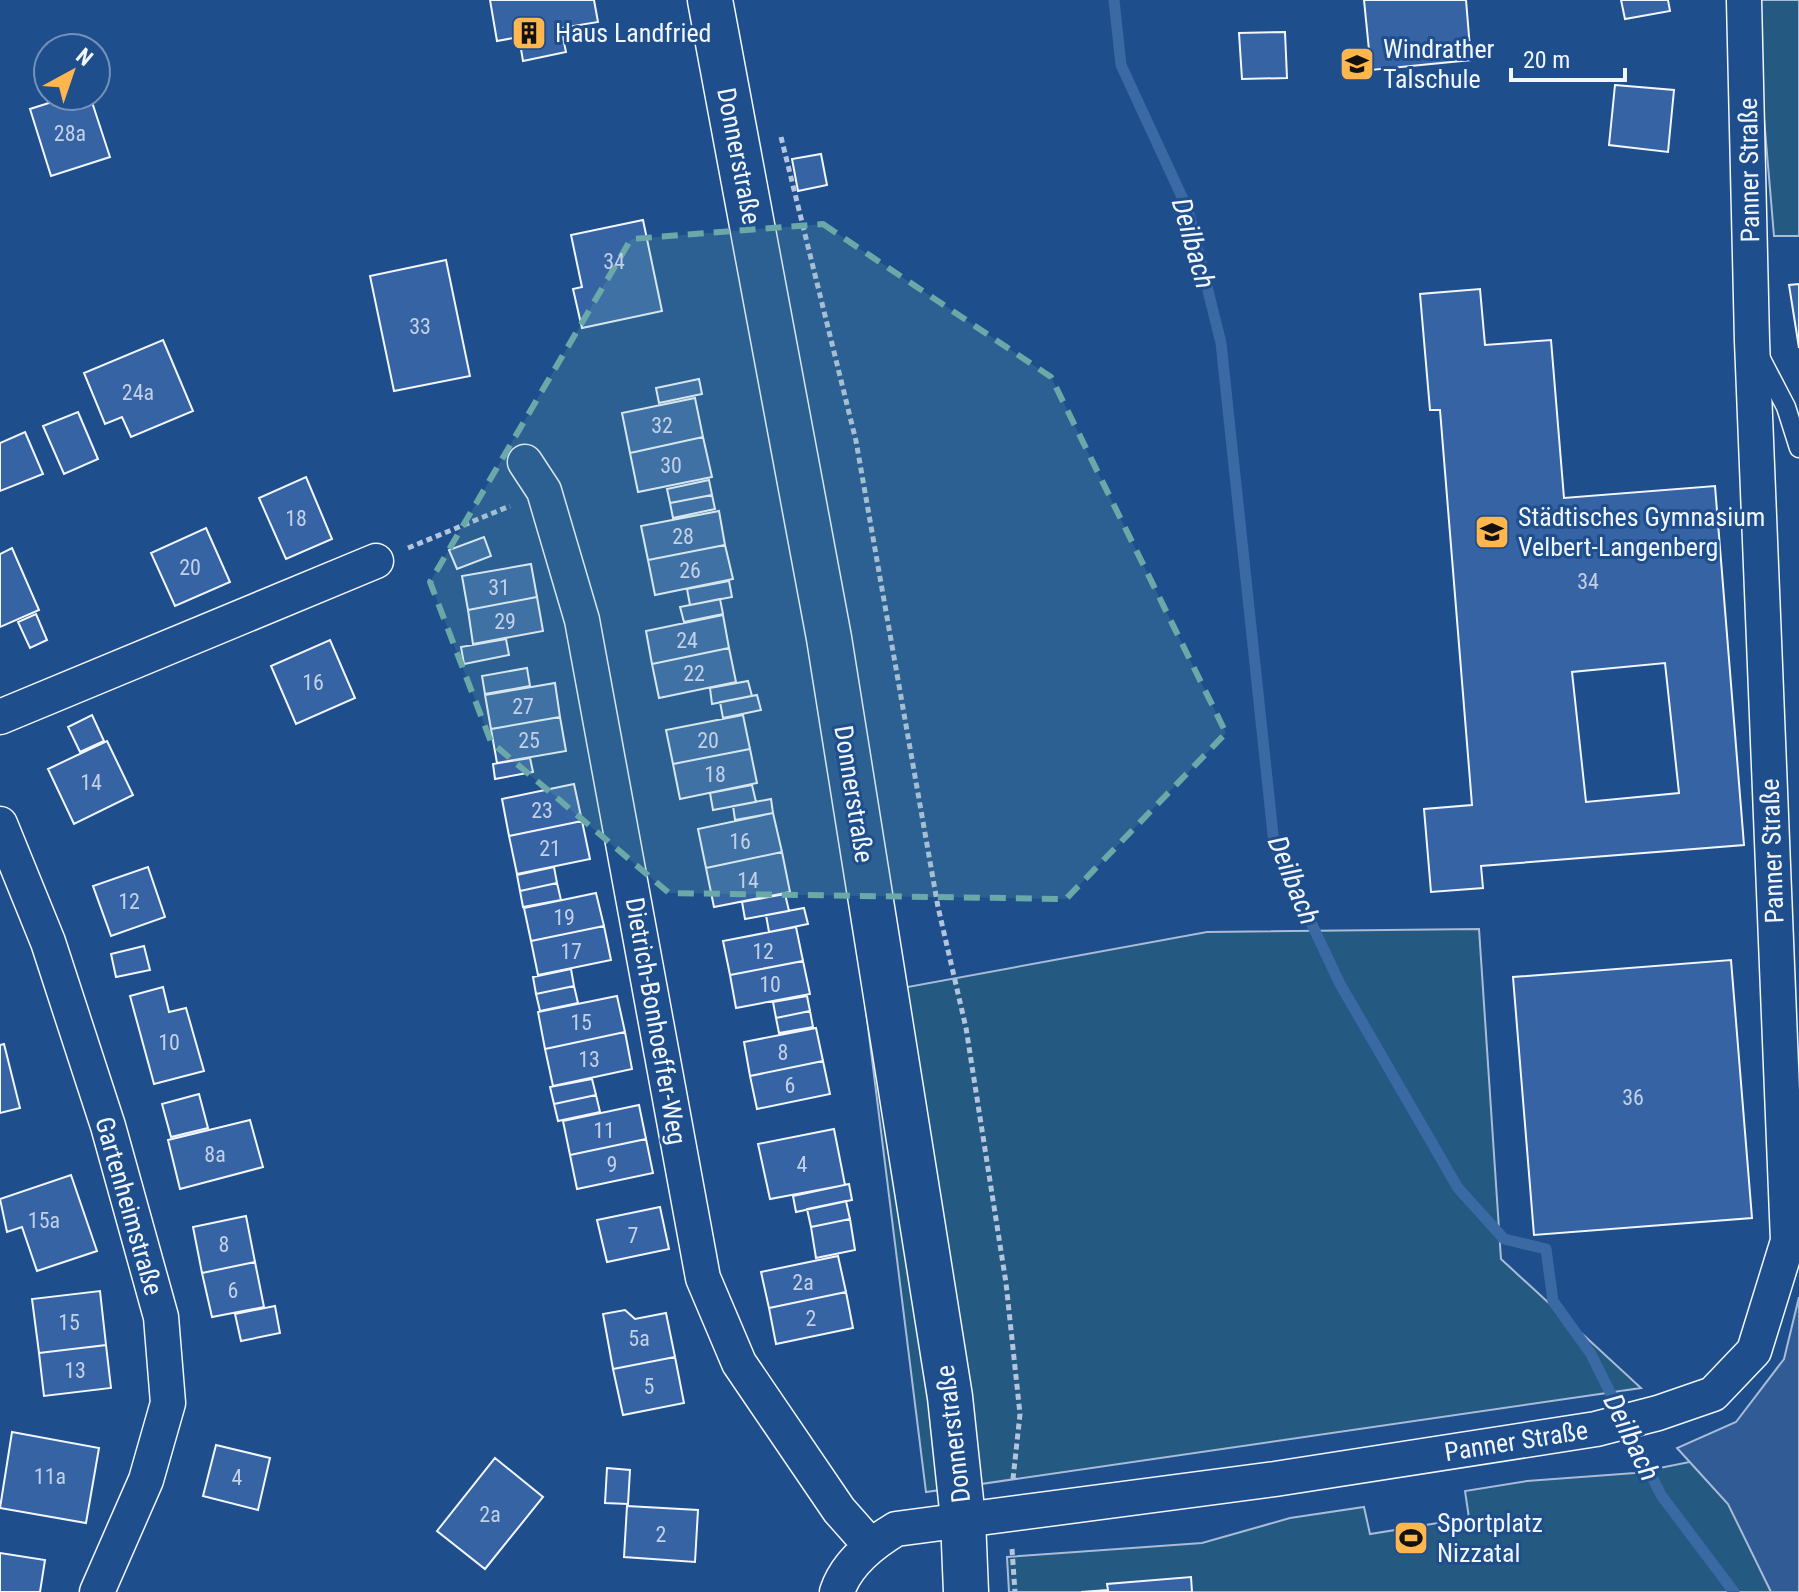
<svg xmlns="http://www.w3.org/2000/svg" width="1799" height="1592" viewBox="0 0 1799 1592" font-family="'Roboto Condensed',sans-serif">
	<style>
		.green { fill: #245a82; stroke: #a8bbd7; stroke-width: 2 }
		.parking { fill: #305b95; stroke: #a8bbd7; stroke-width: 2 }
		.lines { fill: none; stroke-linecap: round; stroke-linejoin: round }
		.stream { stroke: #3b69a3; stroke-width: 11 }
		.building { fill: #3563a3; stroke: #f2f6ff; stroke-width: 2; fill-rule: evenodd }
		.service-casing { stroke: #f2f6ff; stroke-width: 21 }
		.minor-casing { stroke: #f2f6ff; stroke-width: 37 }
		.secondary-casing { stroke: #f2f6ff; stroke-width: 47 }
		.path { stroke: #b3c4dc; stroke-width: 5; stroke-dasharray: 6 4; stroke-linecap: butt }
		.service { stroke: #1f4e8c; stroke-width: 18 }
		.minor { stroke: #1f4e8c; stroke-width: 34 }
		.secondary { stroke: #1f4e8c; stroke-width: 44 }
		.marked { fill: #6aa9a8; fill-opacity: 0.2; stroke: #6aa9a8; stroke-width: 6; stroke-dasharray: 16 10; stroke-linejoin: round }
		.labels { text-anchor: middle; stroke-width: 6; stroke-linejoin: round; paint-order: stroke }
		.number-label { font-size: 22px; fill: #c3d1e8 }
		.poi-label { font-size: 26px; fill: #f2f6ff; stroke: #1f4e8c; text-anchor: start }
		.street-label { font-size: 26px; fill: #f2f6ff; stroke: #1f4e8c }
		.water-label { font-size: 28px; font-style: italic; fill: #f2f6ff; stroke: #1f4e8c }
	</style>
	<rect width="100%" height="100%" fill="#1f4e8c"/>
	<path class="green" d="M1754,0h45v236h-25z
		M1479,929l22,330 140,129 -715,104 -62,-497 343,-63z
		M1799,1440v152h-790l-2,-35 195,-14 88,-25 74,-11 6,27 99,-16 -4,-27 62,-10 108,-8z"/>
	<path class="parking" d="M1799,1297v295h-28l-43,-88 -51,-56 59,-26 48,-63z"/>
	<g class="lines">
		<path class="stream" d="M1114,0l7,65 67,145 33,133 53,501 66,140 118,204 46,51 42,10 7,52 38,53 70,141 73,97"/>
	</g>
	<path class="building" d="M490,0h104l4,22 -37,6 5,24 -43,9 -4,-24 -22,4z
		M1364,0h102l5,60 -100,10z
		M1621,0h47l2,11 -45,8z
		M1285,32l2,46 -45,1 -3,-46z
		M1615,85l59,5 -6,62 -59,-7z
		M71,96h19l20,61 -59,19 -21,-67z
		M821,154l6,31 -29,6 -6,-32z
		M643,220l19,91 -80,17 -9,-39 9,-2 -11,-52z
		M446,260l24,116 -76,15 -24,-115z
		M1799,284v64l-10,-63z
		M1480,289l5,56 66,-5 13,158 151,-12 29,359 -263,21 2,22 -52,4 -7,-83 48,-4 -32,-395h-10l-10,-116zM1665,663l14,130 -93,9 -14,-130z
		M163,340l30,71 -62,26 -9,-20 -17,7 -21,-51z
		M699,379l3,15 -43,9 -3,-15z
		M695,398l8,39 -73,16 -8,-40z
		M78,412l20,47 -34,15 -21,-48z
		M25,432l18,42 -43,17v-48z
		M703,437l9,40 -74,15 -8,-39z
		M306,477l26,62 -46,20 -27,-61z
		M709,480l3,15 -42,8 -3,-14z
		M712,495l3,14 -42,9 -3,-15z
		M719,511l6,34 -77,15 -7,-34z
		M206,528l24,54 -55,24 -24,-53z
		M484,537l7,19 -34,13 -8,-19z
		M725,545l8,34 -78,16 -7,-35z
		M12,548l27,62 -39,17v-73z
		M531,564l6,33 -69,13 -6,-34z
		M729,581l3,16 -42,8 -3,-16z
		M537,597l6,34 -70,13 -5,-34z
		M720,599l3,15 -39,8 -4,-15z
		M36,614l11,26 -17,8 -12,-26z
		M723,615l6,33 -77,16 -6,-33z
		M506,639l3,16 -45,9 -3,-17z
		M330,640l25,58 -59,26 -25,-58z
		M729,648l7,34 -77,16 -7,-34z
		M527,668l3,18 -45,8 -3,-18z
		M748,681l4,15 -40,8 -2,-16z
		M555,683l5,34 -69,12 -6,-34z
		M757,695l4,15 -38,8 -3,-16z
		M92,715l12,26 -24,11 -12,-25z
		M743,715l7,34 -77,15 -7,-34z
		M560,717l6,34 -69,12 -6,-34z
		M107,741l26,54 -59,29 -26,-55z
		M750,749l7,34 -77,16 -7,-35z
		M530,758l3,14 -38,7 -2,-15z
		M574,784l8,37 -73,15 -7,-37z
		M752,785l4,17 -43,8 -3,-17z
		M771,799l2,14 -38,7 -2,-14z
		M773,813l9,39 -76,16 -8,-39z
		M582,821l8,38 -73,15 -8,-38z
		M782,852l8,40 -76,15 -8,-39z
		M148,867l17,50 -54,19 -18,-50z
		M554,867l3,16 -37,8 -3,-16z
		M557,883l4,17 -38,7 -3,-16z
		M596,893l8,33 -73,15 -7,-33z
		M785,894l4,17 -44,8 -3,-17z
		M804,908l4,16 -39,8 -3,-17z
		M604,926l7,34 -73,15 -7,-34z
		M796,927l7,34 -73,14 -7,-34z
		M144,946l6,24 -34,7 -5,-23z
		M1731,960l21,258 -218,17 -21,-258z
		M803,961l7,33 -74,14 -6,-33z
		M571,969l3,17 -38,8 -3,-17z
		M574,986l4,17 -38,8 -4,-17z
		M163,987l6,25 17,-4 18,63 -50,13 -24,-88z
		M617,996l8,36 -80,17 -7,-37z
		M807,996l3,15 -34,7 -3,-16z
		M810,1011l3,16 -34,6 -3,-15z
		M816,1028l7,33 -73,15 -6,-34z
		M625,1032l7,37 -79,17 -8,-37z
		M4,1044l16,64 -20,5v-68z
		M823,1061l7,33 -73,15 -7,-33z
		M592,1079l4,16 -42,9 -4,-17z
		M199,1094l9,34 -37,9 -9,-33z
		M596,1095l4,17 -42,9 -4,-17z
		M639,1105l7,34 -76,16 -7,-34z
		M250,1120l13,47 -83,22 -12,-49z
		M834,1129l11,56 -75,14 -12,-55z
		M646,1139l7,34 -76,16 -7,-34z
		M71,1175l26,76 -60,20 -15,-44 -15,5 -7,-33z
		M849,1184l3,16 -56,12 -3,-16z
		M846,1201l4,18 -39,8 -4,-18z
		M660,1207l9,42 -62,13 -10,-42z
		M246,1216l9,46 -53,11 -9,-46z
		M850,1219l5,31 -39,8 -5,-31z
		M838,1256l8,36 -77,16 -8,-36z
		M255,1262l9,45 -52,10 -10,-44z
		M100,1291l6,54 -67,8 -7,-54z
		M846,1292l7,36 -77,16 -7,-36z
		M275,1306l5,27 -39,8 -6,-27z
		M625,1310l10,9 31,-6 9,44 -62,12 -10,-55z
		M106,1345l5,43 -67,8 -5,-43z
		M675,1357l9,46 -61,12 -10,-46z
		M12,1432l87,16 -13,75 -86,-15z
		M216,1445l54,13 -12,52 -55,-14z
		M495,1458l48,39 -58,72 -48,-38z
		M607,1468l23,2 -2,34 -23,-1z
		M627,1506l71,4 -3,52 -71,-5z
		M0,1553l45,7 -5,32h-40z
		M1191,1577l1,15h-111l27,-2 -1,-6z"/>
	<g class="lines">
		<g class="service-casing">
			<path id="service" d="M1759,355l27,52 13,41"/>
		</g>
		<g class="minor-casing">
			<path id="minor" d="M525,462l19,29 38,129 121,658 36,85 100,147 31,35
				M0,717l376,-156
				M0,824l48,118 60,184 53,191 7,86 -22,77 -49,112
				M837,1592c9,-28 34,-48 59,-63l379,-50 321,-50 62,-16 55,-19 41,-43 34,-110 -36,-900 -8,-341"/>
		</g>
		<g class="secondary-casing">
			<path id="secondary" d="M710,0l119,638 121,759 13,122 3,73"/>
		</g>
		<path class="path" d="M781,137l75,304 82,466 28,121 40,255 14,131 -7,65
			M408,548l102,-42
			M1012,1549l3,43"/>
		<use href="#service" class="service"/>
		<use href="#minor" class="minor"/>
		<use href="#secondary" class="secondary"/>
	</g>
	<path class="marked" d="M823,224l228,153 175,356 -160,166 -397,-6 -178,-151 -61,-160 201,-343z"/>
	<defs>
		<g id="building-square" transform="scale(1.8)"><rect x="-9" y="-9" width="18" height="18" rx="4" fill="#ffb74d" stroke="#1f4e8c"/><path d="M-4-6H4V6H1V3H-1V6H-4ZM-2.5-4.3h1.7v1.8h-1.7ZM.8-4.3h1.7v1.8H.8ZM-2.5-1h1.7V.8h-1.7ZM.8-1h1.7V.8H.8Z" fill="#111"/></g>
		<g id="school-square" transform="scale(1.8)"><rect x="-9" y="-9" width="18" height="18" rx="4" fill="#ffb74d" stroke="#1f4e8c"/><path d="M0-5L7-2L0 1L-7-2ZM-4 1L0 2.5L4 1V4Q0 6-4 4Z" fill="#111"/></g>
		<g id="stadium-square" transform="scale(1.8)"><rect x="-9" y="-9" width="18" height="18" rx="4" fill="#ffb74d" stroke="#1f4e8c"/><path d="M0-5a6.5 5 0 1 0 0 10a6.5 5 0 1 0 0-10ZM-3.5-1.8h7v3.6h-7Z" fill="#111"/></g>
	</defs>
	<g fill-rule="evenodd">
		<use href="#building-square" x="529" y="33"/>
		<use href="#school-square" x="1357" y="64"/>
		<use href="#school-square" x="1492" y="532"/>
		<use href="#stadium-square" x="1411" y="1538"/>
	</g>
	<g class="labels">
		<g class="number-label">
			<text x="70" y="141">28a</text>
			<text x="614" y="269">34</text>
			<text x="420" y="334">33</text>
			<text x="138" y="400">24a</text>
			<text x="662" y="433">32</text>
			<text x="671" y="473">30</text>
			<text x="296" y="526">18</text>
			<text x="683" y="544">28</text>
			<text x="190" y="575">20</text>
			<text x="690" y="578">26</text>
			<text x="1588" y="589">34</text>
			<text x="499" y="595">31</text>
			<text x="505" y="629">29</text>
			<text x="687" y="648">24</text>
			<text x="694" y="681">22</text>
			<text x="313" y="690">16</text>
			<text x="523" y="714">27</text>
			<text x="529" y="748">25</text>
			<text x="708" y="748">20</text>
			<text x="715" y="782">18</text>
			<text x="91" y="790">14</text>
			<text x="542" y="818">23</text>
			<text x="740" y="849">16</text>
			<text x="550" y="856">21</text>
			<text x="748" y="888">14</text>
			<text x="129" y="909">12</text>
			<text x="564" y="925">19</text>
			<text x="571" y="959">17</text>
			<text x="763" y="959">12</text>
			<text x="770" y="992">10</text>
			<text x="581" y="1030">15</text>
			<text x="169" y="1050">10</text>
			<text x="783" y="1060">8</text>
			<text x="589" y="1067">13</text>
			<text x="790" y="1093">6</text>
			<text x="1633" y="1105">36</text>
			<text x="604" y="1138">11</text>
			<text x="215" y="1162">8a</text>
			<text x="612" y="1172">9</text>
			<text x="802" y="1172">4</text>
			<text x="44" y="1228">15a</text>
			<text x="633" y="1243">7</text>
			<text x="224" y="1252">8</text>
			<text x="803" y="1290">2a</text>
			<text x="233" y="1298">6</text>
			<text x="811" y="1326">2</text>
			<text x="69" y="1330">15</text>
			<text x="639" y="1346">5a</text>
			<text x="75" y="1378">13</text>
			<text x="649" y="1394">5</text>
			<text x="50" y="1484">11a</text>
			<text x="237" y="1485">4</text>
			<text x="490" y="1522">2a</text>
			<text x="661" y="1542">2</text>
		</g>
		<g class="poi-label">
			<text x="555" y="42">Haus Landfried</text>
			<text x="1383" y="58">Windrather<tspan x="1383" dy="30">Talschule</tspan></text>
			<text x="1518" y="526">Städtisches Gymnasium<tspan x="1518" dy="30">Velbert-Langenberg</tspan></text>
			<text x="1437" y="1532">Sportplatz<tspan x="1437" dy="30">Nizzatal</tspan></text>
		</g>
		<g class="street-label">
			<text transform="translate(739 156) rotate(79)" y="9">Donnerstraße</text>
			<text transform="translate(1749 170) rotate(-91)" y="9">Panner Straße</text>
			<text transform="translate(854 794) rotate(81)" y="9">Donnerstraße</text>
			<text transform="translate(1772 851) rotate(-92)" y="9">Panner Straße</text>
			<text transform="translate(656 1021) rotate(80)" y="9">Dietrich-Bonhoeffer-Weg</text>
			<text transform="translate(129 1206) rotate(74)" y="9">Gartenheimstraße</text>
			<text transform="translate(953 1434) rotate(-97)" y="9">Donnerstraße</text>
			<text transform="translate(1516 1441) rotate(-9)" y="9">Panner Straße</text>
		</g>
		<g class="water-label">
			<text transform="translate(1194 243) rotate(74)" y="10">Deilbach</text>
			<text transform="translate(1294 880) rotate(68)" y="10">Deilbach</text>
			<text transform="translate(1632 1437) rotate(64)" y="10">Deilbach</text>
		</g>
	</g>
	<g transform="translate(72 72) rotate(40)"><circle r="38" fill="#1f4e8c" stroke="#7391ba" stroke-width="2"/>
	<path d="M0-6L14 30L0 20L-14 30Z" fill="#ffb74d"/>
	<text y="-12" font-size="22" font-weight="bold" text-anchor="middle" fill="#f2f6ff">N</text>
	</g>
	<path d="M1511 68v12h114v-12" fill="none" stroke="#f2f6ff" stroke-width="4"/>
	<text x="1523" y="68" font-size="24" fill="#f2f6ff" stroke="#1f4e8c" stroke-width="6" paint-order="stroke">20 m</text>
</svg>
